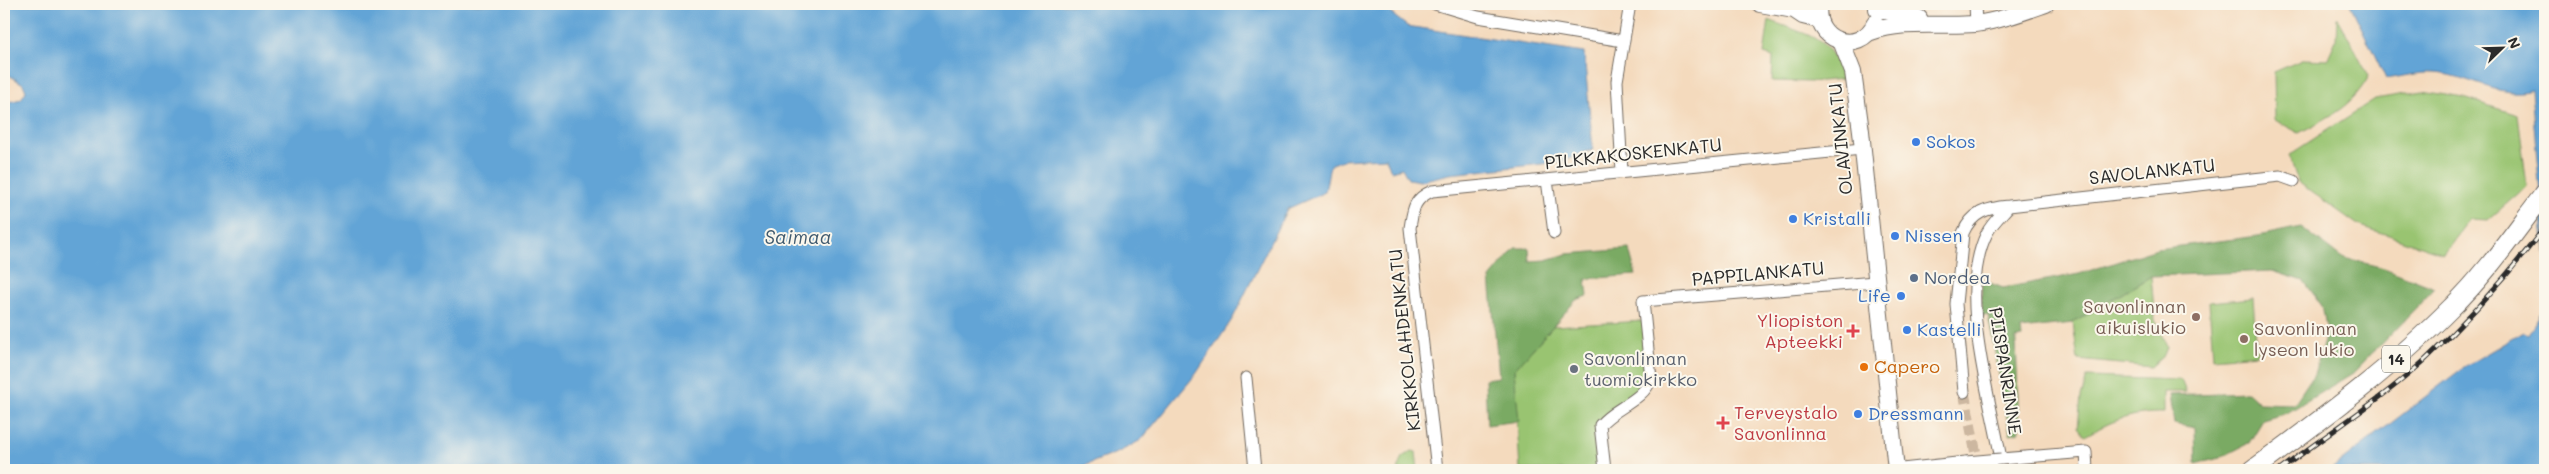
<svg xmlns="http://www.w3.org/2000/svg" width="2549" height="474" viewBox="0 0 2549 474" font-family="Mali,sans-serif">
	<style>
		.green { fill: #99c471; stroke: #62784e }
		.forest { fill: #7aaa63; stroke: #526a47 }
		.water { fill: #62a4d6; stroke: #466880 }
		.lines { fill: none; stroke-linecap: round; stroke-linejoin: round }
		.minor-tunnel { stroke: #ccb7a0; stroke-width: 11; stroke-dasharray: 11 5.5; stroke-linecap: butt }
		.minor-casing { stroke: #71685e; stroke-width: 13 }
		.secondary-casing { stroke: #71685e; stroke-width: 18 }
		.trunk-casing { stroke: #71685e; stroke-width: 21 }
		.minor { stroke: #fff; stroke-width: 11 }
		.secondary { stroke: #fff; stroke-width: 16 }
		.trunk { stroke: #fff; stroke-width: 19 }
		.rail-casing { stroke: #2b2b2b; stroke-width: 5 }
		.rail { stroke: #fbf7ec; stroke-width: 3; stroke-dasharray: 9; stroke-linecap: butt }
		.minor-bridge-casing { stroke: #71685e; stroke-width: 13; stroke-linecap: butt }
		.minor-bridge { stroke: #fff; stroke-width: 11 }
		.shop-dot { fill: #3f7fe0; stroke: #fbf7ec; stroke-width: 2 }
		.service-dot { fill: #5c6f8a; stroke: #fbf7ec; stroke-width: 2 }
		.education-dot { fill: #8d6e63; stroke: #fbf7ec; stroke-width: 2 }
		.health-dot { fill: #e0444e; stroke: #fbf7ec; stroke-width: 2 }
		.food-dot { fill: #e8710a; stroke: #fbf7ec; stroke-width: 2 }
		.worship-dot { fill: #6b7280; stroke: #fbf7ec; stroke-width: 2 }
		.labels { text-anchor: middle; stroke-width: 4; stroke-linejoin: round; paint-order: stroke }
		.shield { fill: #fbf7ec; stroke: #696865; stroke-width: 1 }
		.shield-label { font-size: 16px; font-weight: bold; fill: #2b2b2b }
		.street-label { font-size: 18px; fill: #2b2b2b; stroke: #fbf7ec }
		.shop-label { font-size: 18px; fill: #366cbe; stroke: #fbf7ec; text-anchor: start }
		.service-label { font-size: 18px; fill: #4e5e75; stroke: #fbf7ec; text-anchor: start }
		.education-label { font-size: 18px; fill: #785e54; stroke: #fbf7ec; text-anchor: end }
		.health-label { font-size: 18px; fill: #be3a42; stroke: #fbf7ec; text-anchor: end }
		.worship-label { font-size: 18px; fill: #5b616d; stroke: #fbf7ec; text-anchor: start }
		.food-label { font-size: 18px; fill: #c56008; stroke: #fbf7ec; text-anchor: start }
		.water-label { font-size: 19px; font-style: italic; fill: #415b6f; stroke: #fbf7ec }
	</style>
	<rect width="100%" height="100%" fill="#fbf7ec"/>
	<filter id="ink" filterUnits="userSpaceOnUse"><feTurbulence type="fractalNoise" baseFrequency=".02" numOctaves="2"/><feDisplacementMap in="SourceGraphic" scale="10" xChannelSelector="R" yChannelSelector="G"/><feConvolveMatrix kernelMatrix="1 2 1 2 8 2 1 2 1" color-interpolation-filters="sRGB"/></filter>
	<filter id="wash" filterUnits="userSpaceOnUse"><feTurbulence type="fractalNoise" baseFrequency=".0096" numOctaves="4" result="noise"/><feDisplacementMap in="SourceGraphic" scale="20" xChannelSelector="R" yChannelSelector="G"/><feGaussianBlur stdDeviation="1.12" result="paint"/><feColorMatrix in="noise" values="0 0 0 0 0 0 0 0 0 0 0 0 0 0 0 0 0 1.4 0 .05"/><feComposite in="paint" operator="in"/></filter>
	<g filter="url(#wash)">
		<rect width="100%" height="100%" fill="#f4dabd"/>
		<path class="green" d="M2337,16l32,60c-18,32 -39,40 -70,57l-24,-13 -1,-48 30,-13 23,1 9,-20z
			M1769,20c38,16 62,15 74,59l-33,3 -38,-1 1,-24 -9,-3z
			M2423,91l41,7 54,17 9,71 -39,34 -18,-1 -26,35 -86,-29 -60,-43 -9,-27 86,-56z
			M2151,276l4,44 12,27 -3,8 -13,12 -73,-7 -5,-37z
			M2253,298l4,56 -44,4 -4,-56z
			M1645,321l6,58 -51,46 5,45h-85l-6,-100 39,-44z
			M2087,377l94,3 5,12h-22v21c-31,-1 -53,8 -79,23l-7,-9 3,-30z
			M1412,451l4,1 2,18h-21l5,-13z"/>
		<path class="forest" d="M2301,227l40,30 43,11 51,20 -82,85 -66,40 -24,7 -14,23 -29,15 -24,6 -1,-36 -21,-4 -4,-29 77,-3 12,11 35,1 20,-30 13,-43 -5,-25 -18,-25 -32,-10 -121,5 -78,47 -52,6 1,8 -6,1 3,94 -9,2 -22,-119 -7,1 1,-36 21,8 76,-14 78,-25 101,-13z
			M1515,248h14l1,13 16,-1 21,-6 62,-5 7,26 -50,4 2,17 -12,4 -62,70 5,51 -32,4 -2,-46 14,-2 -9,-99z"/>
		<path class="water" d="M4,4h1375l28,22 177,27 9,96 -32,13 -111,12 -30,7 -12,-2 -6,-11 -11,3 -5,-13 -43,2 -13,5 -5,27 -38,17 -54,109 -37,56 -55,66 -22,12 -46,18h-1069v-367l17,-4 5,-8 -3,-7 -19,-12z
			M2350,4h195v249l-14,-163c-31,10 -66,-17 -98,-17 -15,-1 -32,4 -47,6z
			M2545,306v164h-215l134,-103 59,-35 5,2z"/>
	</g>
	<g filter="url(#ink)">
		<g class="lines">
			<path class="minor-tunnel" d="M1964,392l15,78"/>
			<g class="minor-casing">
				<path id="minor" d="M1435,4l43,13 145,24
					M1975,4l1,20
					M1622,172l-5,-91 13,-77
					M1547,180l7,53
					M1246,378l9,92
					M1964,392l-8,-88 7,-71c9,-21 24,-25 46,-27
					M1437,470l-27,-242c3,-18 3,-29 22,-37l430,-42
					M1605,470l-5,-45c15,-18 43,-24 51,-46l-8,-78 232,-19
					M1893,470l73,-8
					M2087,470l-1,-18 -85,7c-11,-63 -44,-167 -14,-226 5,-10 15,-19 22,-27l271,-30 14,5"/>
			</g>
			<g class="secondary-casing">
				<path id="secondary" d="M1760,4l34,6 9,6 16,4
					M1819,4c-7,37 40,53 56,19
					M1877,9l42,9
					M1871,32c33,-12 69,-5 104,-8 24,-3 48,-12 71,-20
					M1841,41l12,31 8,59 35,339"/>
			</g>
			<g class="trunk-casing">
				<path id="trunk" d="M2253,470c69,-51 139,-102 199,-163 35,-34 63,-76 93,-114"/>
			</g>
			<use href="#minor" class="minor"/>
			<use href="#secondary" class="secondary"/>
			<use href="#trunk" class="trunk"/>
			<g class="rail-casing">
				<path id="rail" d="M2280,470c48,-37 100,-69 145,-110 44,-41 84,-86 120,-133"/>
			</g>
			<use href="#rail" class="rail"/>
			<g class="minor-bridge-casing">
				<path id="minor-bridge" d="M1966,462l35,-3"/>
			</g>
			<use href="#minor-bridge" class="minor-bridge"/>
		</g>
	</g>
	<g class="shop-dot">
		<circle cx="1916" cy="142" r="5"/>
		<circle cx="1793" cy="219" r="5"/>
		<circle cx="1895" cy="236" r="5"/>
		<circle cx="1901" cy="296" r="5"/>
		<circle cx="1907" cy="330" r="5"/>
		<circle cx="1858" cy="414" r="5"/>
	</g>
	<circle class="service-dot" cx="1914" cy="278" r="5"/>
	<g class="education-dot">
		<circle cx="2196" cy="317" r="5"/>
		<circle cx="2244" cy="339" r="5"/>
	</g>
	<g class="health-dot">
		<path d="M1850.5 323.5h5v5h5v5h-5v5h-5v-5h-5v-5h5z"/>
		<path d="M1720.5 415.5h5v5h5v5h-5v5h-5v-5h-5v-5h5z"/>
	</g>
	<circle class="food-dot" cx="1864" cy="367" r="5"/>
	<circle class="worship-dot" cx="1574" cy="369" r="5"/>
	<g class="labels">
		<rect class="shield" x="2382" y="345.5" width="28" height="27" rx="4"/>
		<g class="shield-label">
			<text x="2396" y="365">14</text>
		</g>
		<g class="street-label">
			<text transform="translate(1841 139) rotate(-96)" y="6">OLAVINKATU</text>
			<text transform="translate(1633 154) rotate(-6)" y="6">PILKKAKOSKENKATU</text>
			<text transform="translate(2152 172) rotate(-6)" y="6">SAVOLANKATU</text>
			<text transform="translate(1758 274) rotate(-5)" y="6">PAPPILANKATU</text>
			<text transform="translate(1405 340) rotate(-96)" y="6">KIRKKOLAHDENKATU</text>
			<text transform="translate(2005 371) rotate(81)" y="6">PIISPANRINNE</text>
		</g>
		<g class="shop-label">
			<text x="1926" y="148">Sokos</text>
			<text x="1803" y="225">Kristalli</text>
			<text x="1905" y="242">Nissen</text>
			<text x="1891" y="302" text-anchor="end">Life</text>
			<text x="1917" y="336">Kastelli</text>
			<text x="1868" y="420">Dressmann</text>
		</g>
		<g class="service-label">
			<text x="1924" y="284">Nordea</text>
		</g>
		<g class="education-label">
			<text x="2186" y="313">Savonlinnan<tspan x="2186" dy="21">aikuislukio</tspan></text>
			<text x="2254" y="335" text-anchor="start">Savonlinnan<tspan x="2254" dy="21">lyseon lukio</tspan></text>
		</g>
		<g class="health-label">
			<text x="1843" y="327">Yliopiston<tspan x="1843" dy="21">Apteekki</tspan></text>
			<text x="1734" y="419" text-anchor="start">Terveystalo<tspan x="1734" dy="21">Savonlinna</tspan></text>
		</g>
		<g class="worship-label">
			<text x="1584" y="365">Savonlinnan<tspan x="1584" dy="21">tuomiokirkko</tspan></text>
		</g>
		<g class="food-label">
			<text x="1874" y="373">Capero</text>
		</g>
		<g class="water-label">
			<text x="798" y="244">Saimaa</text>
		</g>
	</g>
	<rect width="2549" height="474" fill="none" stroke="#fbf7ec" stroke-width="20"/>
	<g transform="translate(2502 48) rotate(67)" stroke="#fbf7ec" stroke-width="4" paint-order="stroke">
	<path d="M0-4L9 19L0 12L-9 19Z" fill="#2b2b2b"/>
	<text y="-8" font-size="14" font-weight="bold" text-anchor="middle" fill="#2b2b2b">N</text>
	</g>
</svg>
